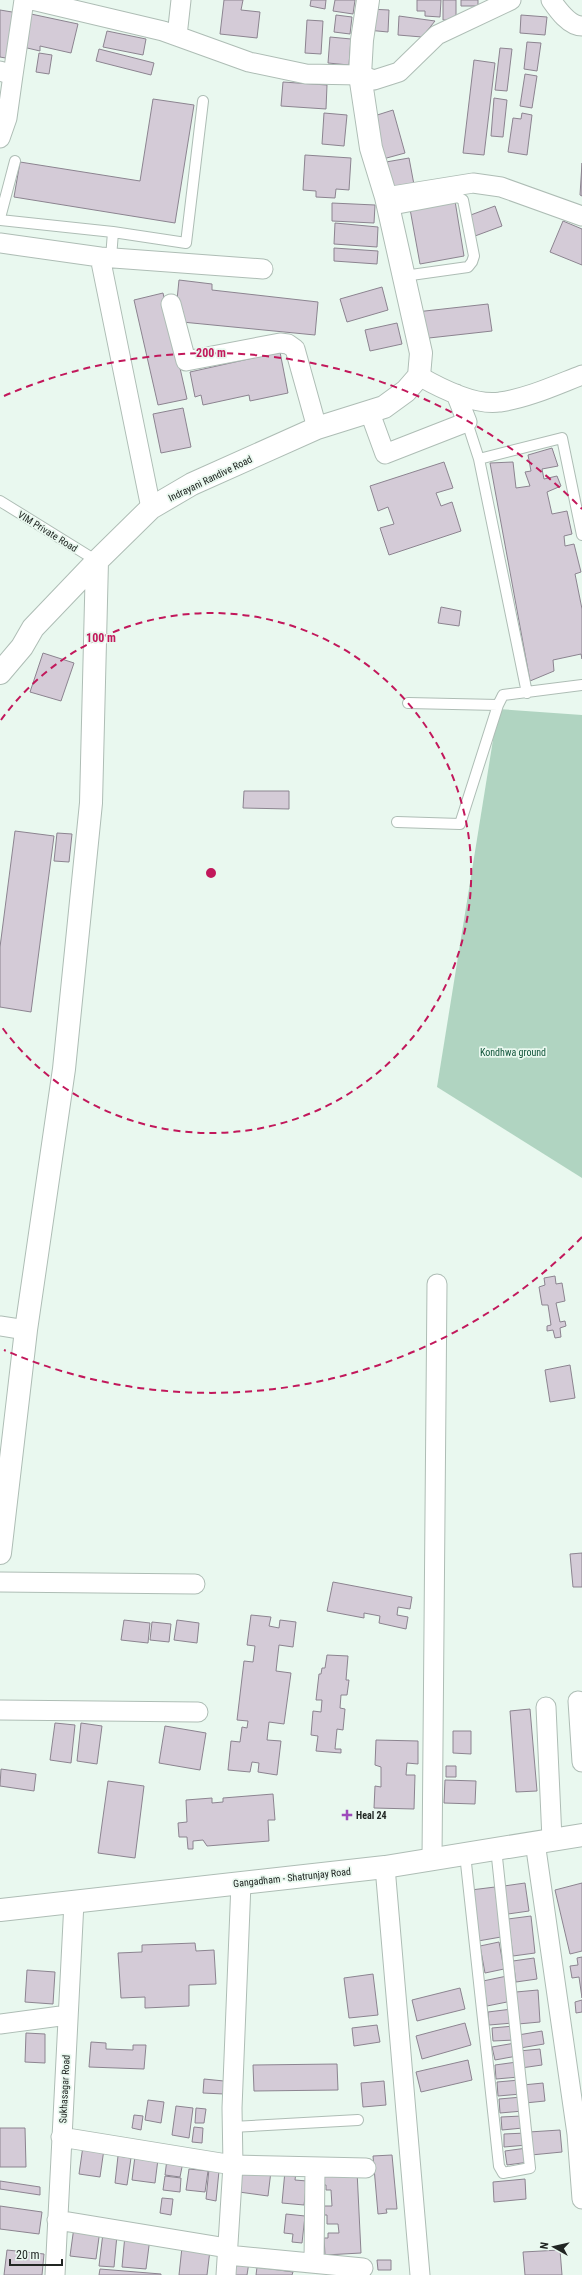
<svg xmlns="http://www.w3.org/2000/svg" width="582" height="2275" viewBox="0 0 582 2275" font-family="'Roboto Condensed',sans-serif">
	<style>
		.green { fill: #b0d4c1 }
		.building { fill: #d4cbd7; stroke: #8c8490 }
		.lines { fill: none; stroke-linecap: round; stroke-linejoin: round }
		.service-casing { stroke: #aebdb5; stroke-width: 12 }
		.minor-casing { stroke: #aebdb5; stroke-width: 21 }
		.tertiary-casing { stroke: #aebdb5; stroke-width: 24 }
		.primary-casing { stroke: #aebdb5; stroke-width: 24 }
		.service { stroke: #fff; stroke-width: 10 }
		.minor { stroke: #fff; stroke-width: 19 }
		.tertiary { stroke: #fff; stroke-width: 22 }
		.primary { stroke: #fff; stroke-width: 22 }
		.ring { fill: none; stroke: #c2185b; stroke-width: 2; stroke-dasharray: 7 5 }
		.poi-dot { fill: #9d4bbb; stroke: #e9f8ef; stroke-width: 1.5 }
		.labels { text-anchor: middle; stroke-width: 3.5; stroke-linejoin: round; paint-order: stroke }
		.street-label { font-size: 10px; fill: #212623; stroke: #e9f8ef }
		.park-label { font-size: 10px; fill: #10543a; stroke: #e9f8ef }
		.poi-label { font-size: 10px; font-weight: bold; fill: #212623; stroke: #e9f8ef; text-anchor: start }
		.centre { fill: #c2185b; stroke: #e9f8ef; stroke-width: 2 }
		.ring-label { font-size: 12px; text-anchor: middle; font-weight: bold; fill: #c2185b; stroke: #e9f8ef; stroke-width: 3.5; stroke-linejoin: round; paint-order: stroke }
	</style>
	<rect width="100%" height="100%" fill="#e9f8ef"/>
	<path class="green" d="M498,709l84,6v463l-145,-91z"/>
	<path class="building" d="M224,0h19l-2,10 19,2 -3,26 -37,-4z
		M311,0h15l-1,9 -15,-3z
		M335,0h20l-2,14 -20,-3z
		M417,0h24l-1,17 -15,-1v-5h-8z
		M443,0h13v20h-13z
		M461,0h17v6h-17z
		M369,9l20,1 -1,22 -21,-2z
		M0,10l18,3 -7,46 -11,-2z
		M31,14l47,10 -7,29 -31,-7v5l-17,-4z
		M336,15l16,2 -2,17 -16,-2z
		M521,15l26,2 -2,18 -25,-2z
		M399,16l36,5 -13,16 -24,-2z
		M307,20l16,1 -2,33 -16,-1z
		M107,31l39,8 -3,16 -40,-8z
		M330,37l21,2 -2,26 -21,-2z
		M527,42l14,1 -4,28 -13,-2z
		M500,48l12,1 -5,42 -12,-1z
		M99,49l55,14 -3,12 -55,-14z
		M39,53l13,2 -3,19 -13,-2z
		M474,60l21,3 -11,92 -21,-2z
		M525,74l12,2 -5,32 -12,-2z
		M283,82l44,3 -1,24 -45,-3z
		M494,98l13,2 -4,37 -12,-1z
		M153,99l41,6 -19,118 -161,-26 6,-35 120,19z
		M393,110l12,43 -22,6 -12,-42z
		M324,113l23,2 -3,31 -22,-2z
		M522,113l10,2 -5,40 -19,-3 5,-34 8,1z
		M305,155l46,3 -2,32 -13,-1 -1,9 -19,-1v-6l-13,-1z
		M409,158l6,32 -24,4 -5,-32z
		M582,163v33l-2,-1z
		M455,201l9,55 -44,8 -10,-55z
		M332,203l43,2 -1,18 -42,-2z
		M495,206l7,20 -27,10 -7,-20z
		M563,221l19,8v36l-32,-13z
		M335,223l43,4 -1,20 -43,-3z
		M334,248l44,3 -1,13 -43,-3z
		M179,280l33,4v6l106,12 -3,33 -133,-13 1,-11 -7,-1z
		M382,287l6,23 -41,12 -7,-23z
		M163,293l24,106 -29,6 -24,-105z
		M488,304l4,27 -72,8 -4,-27z
		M397,323l5,21 -32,7 -5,-21z
		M280,352l8,41 -38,8 -1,-6 -46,10 -2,-10 -6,2 -5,-25z
		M183,408l8,39 -30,6 -8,-39z
		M552,448l6,18 -16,3 2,10 13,-3 4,10 -14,6 5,22 15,-3 5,23 -8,2 1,10 9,-2 7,28 -6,2 7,35v50l-1,-5 -28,6 1,11 -24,10 -40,-218 23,-1 3,26 14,-2 -5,-14 6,-1 -3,-16z
		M444,462l9,26 -17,5 5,13 11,-4 9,29 -72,24 -9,-27 14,-4 -6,-17 -10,4 -8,-25z
		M441,607l20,4 -2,15 -21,-3z
		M43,653l31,10 -13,38 -31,-9z
		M244,791h45v18l-46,-1z
		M15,831l39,5 -23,176 -31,-5v-60z
		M57,833l15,1 -3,28 -15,-1z
		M555,1276l1,8 6,-1 3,18 -9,2 4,19 5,-1 1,5 -6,2 1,9 -6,1 -2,-8 -6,1v-5l4,-1 -3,-20h-6l-3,-18 6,-2 -1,-7z
		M570,1365l5,33 -25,4 -5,-32z
		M582,1553v34h-9l-3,-33z
		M333,1582l79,15 -2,12 -12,-2 -1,8 11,2 -2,12 -27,-6 1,-7 -16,-3v5l-37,-7z
		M251,1615l20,2 -2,9 10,2 1,-8 16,2 -3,25 -14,-2 -3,26 15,2 -7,51 -15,-2 -2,18 14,1 -4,34 -19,-3 1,-9 -7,-1 -2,10 -22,-2 3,-29 9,1 2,-15 5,1 1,-7 -11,-1 7,-59 9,1 2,-16 -8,-1z
		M124,1620l26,3 -2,20 -27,-3z
		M177,1620l22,3 -2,20 -23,-3z
		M152,1622l19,2 -2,18 -19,-2z
		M327,1655l21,1 -2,24h3l-2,15h-6l-1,13 5,1 -2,21 -6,-1 -2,20h6v4l-25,-2 2,-15 -7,-1 2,-24 8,1 1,-12h-6l3,-26h2l1,-6h3z
		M530,1709l7,82 -21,1 -6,-81z
		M55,1723l20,2 -4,38 -21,-3z
		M81,1723l21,3 -5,38 -20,-3z
		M165,1726l41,7 -6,37 -41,-7z
		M453,1731h18v23l-18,-1z
		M376,1740l42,1v23l-11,-1 -1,12h9l-1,34 -40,-1 1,-22 6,1v-20l-6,-2z
		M446,1766h10v11h-10z
		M1,1769l35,5 -2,17 -34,-5z
		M445,1780l31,1 -1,23 -31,-1z
		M108,1781l36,5 -9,72 -37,-5z
		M273,1794l2,26h-7l1,21 -62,5 -4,-6 -10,1v8h-5l-1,-12h-8l-1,-14 9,-1 -1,-22 26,-2v5l11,-1v-4z
		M525,1883l4,28 -21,3 -4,-28z
		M582,1883v68l-12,3 -15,-64z
		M495,1887l6,50 -23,4 -7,-51z
		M531,1916l4,37 -22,3 -5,-37z
		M499,1942l5,27 -19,4 -5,-27z
		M195,1943l1,8 18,-1 2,34 -27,1v21l-44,2v-11l-24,1 -3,-45 24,-1v-7z
		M582,1957v41l-3,-21 -7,1 -2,-12 8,-1 -1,-7z
		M534,1958l3,21 -21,3 -3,-21z
		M27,1970l28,2 -2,32 -28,-2z
		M373,1974l5,41 -29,3 -5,-40z
		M507,1976l5,25 -25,5 -4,-25z
		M460,1988l5,21 -48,12 -5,-21z
		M538,1990l2,32 -22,2 -2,-32z
		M582,2000v12l-6,1 -1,-11z
		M512,2009l1,14 -24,2 -1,-13z
		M465,2023l6,22 -49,14 -6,-23z
		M377,2025l3,17 -26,4 -2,-18z
		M514,2026l1,14 -22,1 -1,-13z
		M542,2031l2,13 -24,4 -2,-13z
		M26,2033l19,1v29l-20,-1z
		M91,2042l15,1v6l27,1v-5h13l-2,24 -55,-2z
		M515,2043l2,13 -22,4 -3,-13z
		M540,2049l2,16 -21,3 -2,-17z
		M468,2060l4,20 -51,12 -5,-20z
		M517,2062l2,15 -23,2 -1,-14z
		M337,2064l1,26 -84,1 -1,-26z
		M204,2079l20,2v13l-21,-1z
		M520,2080l1,14 -23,2 -1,-14z
		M384,2081l2,24 -23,2 -2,-24z
		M543,2083l2,18 -20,2 -2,-18z
		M522,2097l1,14 -23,2 -1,-14z
		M148,2100l16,2 -3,21 -16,-3z
		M176,2106l17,2 -4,30 -17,-3z
		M196,2108l10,1 -2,14h-9z
		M134,2115l9,1 -2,14 -9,-2z
		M522,2116l1,12 -21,2 -1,-13z
		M194,2127l9,1 -1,15 -10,-1z
		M0,2128h25l1,39h-26z
		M560,2130l2,22 -31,3 -2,-23z
		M526,2133l1,12 -23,2v-13z
		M83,2146l21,3 -4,28 -21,-3z
		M527,2148l2,14 -22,3 -2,-14z
		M392,2155l5,54h-11l1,4 -9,1 -5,-58z
		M118,2156l13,2 -4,27 -12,-2z
		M135,2156l23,3 -3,24 -23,-3z
		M167,2159l16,3 -3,15 -15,-2z
		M242,2167l29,4 -3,25 -29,-4z
		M189,2169l19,2 -3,21 -19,-2z
		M209,2169l10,2 -3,30 -10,-2z
		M285,2171l11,1 -1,8 12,1 -3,24 -22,-2z
		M357,2171l4,82 -36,2 -1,-17h4v-5h11l-1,-9h-11v-9h-5v-9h10l-1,-16h-5v-5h-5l-1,-12z
		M165,2176l16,2 -1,14 -17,-2z
		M525,2179l1,20 -32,3 -1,-20z
		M0,2181l40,6v8l-40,-6z
		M162,2198l11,1 -2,16 -11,-2z
		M0,2206l42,6 -3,22 -39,-5z
		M286,2214l19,2 -3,27 -10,-1 1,-8 -9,-1z
		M74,2227l26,3 -4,29 -26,-3z
		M103,2233l14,2 -3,32 -15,-1z
		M125,2235l25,3 -4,31 -24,-2z
		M182,2247l28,3 -3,25h-28z
		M7,2250l37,4 -2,21h-38z
		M560,2250l2,25h-37l-2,-23z
		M232,2260l17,2 -2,13h-17z
		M377,2260h14v10h-13z
		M257,2267l36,5 -1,3h-36z
		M100,2269l61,5v1h-62z"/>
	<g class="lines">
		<g class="service-casing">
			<path id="service" d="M389,210l69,-13 5,3 11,56 -2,6 -4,5 -64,9
				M0,218l15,-57
				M0,220l113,12
				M111,258l2,-26 73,11 17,-142
				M467,422l12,37 83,-21 20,97
				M479,459l48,234
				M0,501l97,60
				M408,703l90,2
				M397,822l63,2 38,-119 5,-10 79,-10
				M465,1854l34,312 4,7 27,-5 -34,-320
				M232,2127l126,-7"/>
		</g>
		<g class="minor-casing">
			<path id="minor" d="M32,0l131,31 86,31 57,12 54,1 14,5 25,-8 38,-37 74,-35
				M551,0c7,10 18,26 31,26
				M177,36l4,-36
				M0,71l13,4 -6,43 -7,20
				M13,75l11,-75
				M386,197l87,-14 28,4 81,29
				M0,243l100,14 51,251
				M100,257l163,12
				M171,304l15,57 94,-18 8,1 7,5 22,79
				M419,376c21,12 57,30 81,26 28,-4 56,-17 82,-27
				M370,413l15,41 82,-32 -11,-28
				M0,1326l26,4
				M0,1582l195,2
				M578,1701l4,61
				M546,1707l6,132
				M0,1710l198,2
				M535,1842l42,292 5,65
				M432,1859l5,-575
				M385,1867l35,408
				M0,2024l68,-9
				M61,2137l172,28 133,3
				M57,2220l170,28
				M227,2255l136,13
				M314,2263l1,-96
				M55,2275l19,-373
				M226,2275l7,-110 -1,-57 9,-225"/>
		</g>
		<g class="tertiary-casing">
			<path id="tertiary" d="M0,673l22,-26 11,-19 64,-67 54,-53 41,-24 125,-56 67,-21 22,-16 13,-15 2,-23 -35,-156 -15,-49 -11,-73 2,-35 6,-40
				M0,1553l26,-223 38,-261 27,-266 6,-242"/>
		</g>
		<g class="primary-casing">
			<path id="primary" d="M0,1910l385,-43 197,-32"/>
		</g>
		<use href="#service" class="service"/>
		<use href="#minor" class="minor"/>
		<use href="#tertiary" class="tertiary"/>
		<use href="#primary" class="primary"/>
	</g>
	<g class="ring">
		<path d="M1 720A260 260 0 1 1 1 1026"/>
		<path d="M582 1237A520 520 0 0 1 4 1350M4 396A520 520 0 0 1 582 509"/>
	</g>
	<path class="poi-dot" d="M345 1809h4v4h4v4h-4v4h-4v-4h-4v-4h4z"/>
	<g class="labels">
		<g class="street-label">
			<text transform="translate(210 478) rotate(-26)" y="4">Indrayani Randive Road</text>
			<text transform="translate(48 531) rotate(32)" y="4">VIM Private Road</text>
			<text transform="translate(292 1877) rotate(-6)" y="4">Gangadham - Shatrunjay Road</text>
			<text transform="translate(64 2089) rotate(-87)" y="4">Sukhasagar Road</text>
		</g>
		<g class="park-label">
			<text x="513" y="1056">Kondhwa ground</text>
		</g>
		<g class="poi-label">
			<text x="356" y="1819">Heal 24</text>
		</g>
	</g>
	<circle cx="211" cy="873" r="6" class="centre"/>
	<g class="ring-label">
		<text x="211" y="357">200 m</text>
		<text x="101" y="642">100 m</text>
	</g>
	<g transform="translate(554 2247) rotate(278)" stroke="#e9f8ef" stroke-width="3" paint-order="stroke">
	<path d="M0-3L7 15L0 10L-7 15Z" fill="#212623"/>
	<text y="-6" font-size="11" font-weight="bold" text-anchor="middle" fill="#212623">N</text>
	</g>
	<path d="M10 2259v6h52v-6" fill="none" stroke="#212623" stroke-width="2"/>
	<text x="16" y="2259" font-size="12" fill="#212623" stroke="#e9f8ef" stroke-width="3" paint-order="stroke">20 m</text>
</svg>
